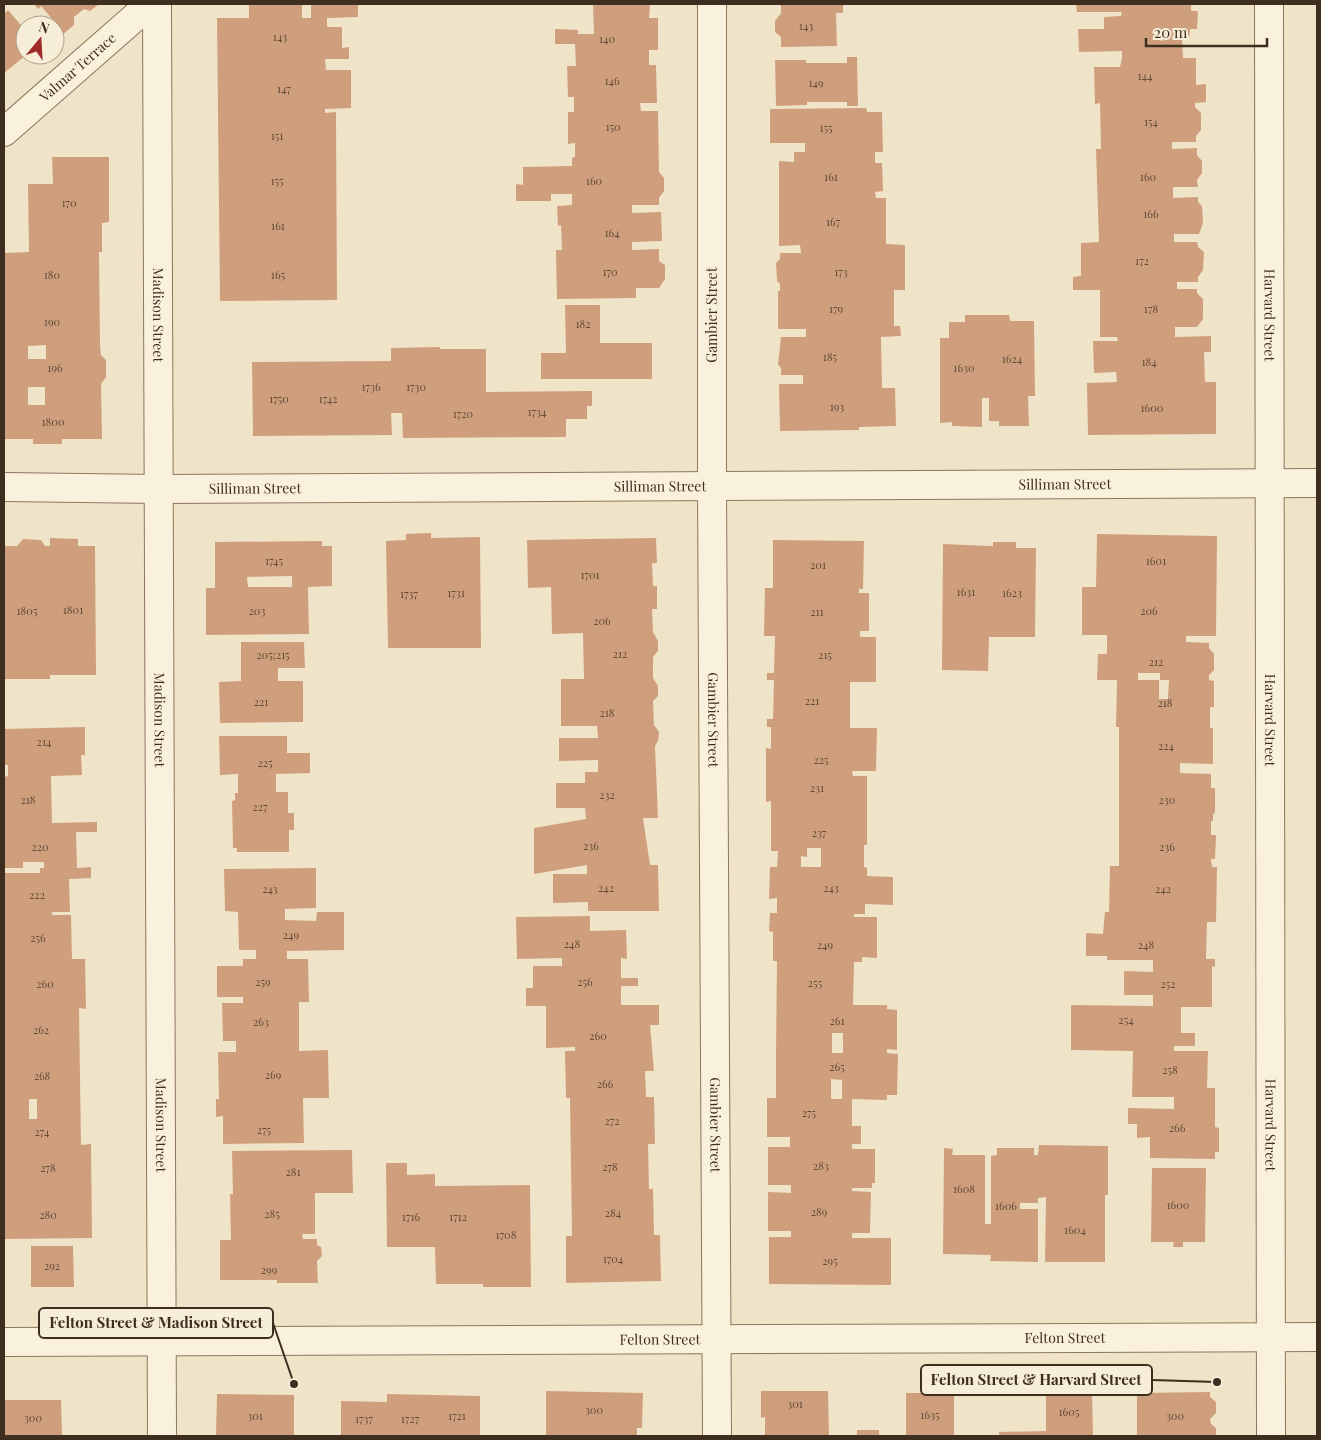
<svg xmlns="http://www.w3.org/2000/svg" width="1321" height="1440" viewBox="0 0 1321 1440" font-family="'Playfair Display',serif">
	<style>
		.building { fill: #cf9f7d; fill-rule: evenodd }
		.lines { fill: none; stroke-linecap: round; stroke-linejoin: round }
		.minor-casing { stroke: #8d765c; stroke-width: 30 }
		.minor { stroke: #faf1dc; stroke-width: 28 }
		.labels { text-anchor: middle; stroke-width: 4.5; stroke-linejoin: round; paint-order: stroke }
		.number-label { font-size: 11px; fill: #624a37 }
		.street-label { font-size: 14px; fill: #3d2e20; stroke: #f7eed8 }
		.leader { fill: none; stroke: #3d2e20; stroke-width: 2 }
		.callout-dot { fill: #3d2e20; stroke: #f7eed8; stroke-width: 2 }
		.callout { fill: #f7eed8; stroke: #3d2e20; stroke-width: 2 }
		.callout-label { font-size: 15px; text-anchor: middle; font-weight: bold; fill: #3d2e20 }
	</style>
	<rect width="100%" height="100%" fill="#f0e4c8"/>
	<path class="building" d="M34,4h65l-9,7 -6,-2 -10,8v8l-13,11 -6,-11 -6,-4 3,-2 -11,-13 -3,3z
		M249,4h53v14h9v-14h47v13l-31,1v9h15v21l7,-1v12h-24l1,11h25v38l-26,1v4l11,-1 1,188 -117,1 -3,-283h32z
		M593,4h57l-1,14h9v32h-9v15h7l1,38h-17l1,8h17l1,61 5,6v13l-5,7v7h-27v8l29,-1 1,29 -30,1v8l27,-1v12l6,4v14l-6,9h-23v10l-79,1 -1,-49h6l-1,-25 -3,1 -1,-20 15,-1v-11h-21v7h-35v-17l7,1v-18l49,-1v-8l3,-1v-14l-7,1v-32h6v-15h-6l-1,-31h9l-1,-22h-20v-15l23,1v4h16z
		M781,4h62v9h-7l1,33 -56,1v-10l-6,-5v-11l6,-8z
		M1076,4h115v7h7l-1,18h-7l-1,11h-7l1,18h13v27l10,-1v18l-11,1v4l6,6v17l-5,6v6h-24v7l25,-1v7l5,6v12l-5,7 1,7h-25v11l25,-1v5l4,4 1,17 -4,11h-25v8h23l1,5 6,5 -1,18 -5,7v5h-21v7h20v4l6,6v20l-6,8h-22v10l36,-1v16h-7l1,30h11v52l-128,1 -1,-52 30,-1 -1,-10 -22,1 -1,-32h25l-1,-4h-17v-47h-27v-13l8,-1v-33l18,-1 -3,-93h5l-1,-46 -5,1 -1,-37h26l2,-9v-7l-43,1 -1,-23h26v-12l17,-1 1,-4h-45z
		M8,10l17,20v26l-21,17v-59z
		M847,57h10l1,49h-11v-4h-40v3l-31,1 -1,-46h31v3h41z
		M866,108l1,4h15l1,40h-8v11h7l1,28 -8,1 1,6h10v46l19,1v45h-11v36h6l1,10 -20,1 1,51h13l1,38 -37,1v3l-79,1 -1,-47h24v-9h-22v-7l-3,-4 3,-27h25v-8h-28v-38h2v-7l-3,-3 -1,-18 4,-4v-6h21l-1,-8 -21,1v-85l15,1v-10h11v-9h-35v-34z
		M52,157h57v65l-7,1v29h-3l1,93 1,10 5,5v17l-5,7 1,55h-40v5h-29v-5h-29v-186l25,-1 -1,-68h25zM46,345v14h-18v-13zM28,387h17v18h-17z
		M565,305h35v38h52v36h-111v-26h25z
		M965,315h44l1,6h24l1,75h-7l1,30h-30v-5h-10v-23h-7v29l-30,-1v-4l-12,1v-85h9v-16h16z
		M440,347v2h46v43l106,-1v15h-5v13h-21v18l-163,1 -1,-25h-11l1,22 -139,1 -1,-74 139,-1v-13z
		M431,533v5l49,-1 1,111h-93l-2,-107 20,-1v-6z
		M1097,534l120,2 -1,100h-30v6l23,1v5l5,6v16l-5,5v5l5,1v26h-4v21h3v36l-33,-1v10l31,1v14h4v25l-2,1v7h-2v14h5l-1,24h-4l1,8h5l-1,55h-9l-1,37h9v8l-3,-1v41h-31v26h14v13h-21v5h34l-1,37h8v39l4,1v24h-4v7l-65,-1v-21l-13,1v-14h-9v-16l46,1v-12h-42l1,-46 -62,-1v-45l82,1v-11h-29v-24l29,1v-12h-46v-4h-21v-23l17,1 2,-22h4l1,-46h9v-139h-3l1,-47h-20l1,-26h9v-19h-25v-48h14zM1138,673h22v7h9l-1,19h-9v-19h-21z
		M50,538l28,1v7h17l1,129h-46v4h-46v-133h13l6,-7 18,1 4,6h5z
		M656,538l1,25h-5l1,23h4v23h-5l1,23 5,9v10l-5,6v21l5,8v10l-5,5 1,24 5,7 -1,9 -3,5 3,72h-15l7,47h8l1,46h-71v-9l-35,1v-29h34v-9l-53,9v-46l52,-9 -1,-11h-29v-25h29v-11h13v-12l-39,1v-23h39l-1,-12h-36v-47h23l-1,-46 -31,1 -1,-47 -23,1 -1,-48z
		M773,540l91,1 -1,48h-4v4h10v38h-9v6h16v45h-26v46h27l-1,43h-24l1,5h14v69h-3v22l3,1v8l26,1v28l-28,-1v10h-11v3h23v41l-15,-1v5h-8l-1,43h34v4l10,1v40l-10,-1v4l11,1 -1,41h-10v5l-35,-1v27h9v18h-9v5h23v34h-3v5h-20v3l19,1 -1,41h-18v5h39v47l-122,-1v-47h22v-6h-23v-39l23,1v-8h-23v-38h22v-10h-23v-39h9v-46l1,-91h-4v-29l-4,-1 1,-18h7v-15l-8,1 1,-32h7l1,-16h-7v-50l-5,1v-54l5,1v-22h-4v-8h6l1,-39h-7v-7h7l1,-37h-11l1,-48h8zM807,848h14v19h-20v-11l6,1zM832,1033h11v20h-11zM831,1079l11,1v19h-11z
		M322,541v5h10v40l-24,1 1,47 -103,1v-47h9v-46zM292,576v11h-44l-1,-10z
		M993,542h23v6h20l-1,89h-46l-1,34 -46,-1 1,-126 46,2h4z
		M241,642h63l1,26h-27v13h25v41l-83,1 -1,-41 22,-1z
		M85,727v28h-4l1,20 -31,1 1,47 45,-1v10h-21l1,36 14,-1v11l-22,1 1,33h-18v3h19l1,44h13l1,50 -7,-1 2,137 10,-1 1,94 -88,1v-366h36v-5h4v-6h-21v6h-19v-91l4,-1v-11h-4v-36zM29,1099h8v20h-8z
		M219,736h68v17h23v20l-34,1v18h12v21h6v17h-5v22h-52v-4h-4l-1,-47 3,-1v-7h3v-19l-18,1z
		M316,868v40l-31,1v11l31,1 1,-9h27v38l-57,1v8h21l1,43h-10v49l29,-1 1,48h-26l1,45 -81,1v-28l-7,1v-18h3l-1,-47h18v-11h-13l-1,-38h21v-6h-26v-31h26v-7h13v-9h-17l-1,-38 -13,-1 -1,-42z
		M590,916v15l36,-1 1,29 -6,-1v20h17v8h-17v19h38v20h-9l4,46h-9l1,26h8l1,47h-7l1,45h4l1,46h6l1,46 -95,2v-47h6l-2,-138h-4l-1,-47h10v-4l-29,1v-42h-20v-18h7v-22h29v-8l-45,1 -1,-42z
		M1039,1145l69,1v49h-3v67h-60l1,-65 -8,1v5h-18v6h18v53l-48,-1 1,-6 -48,-1 1,-106 9,1 -1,6h33v69h6v-68l6,-1v-7h37v7h4z
		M352,1150l1,43h-38v41h-13l1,5h14v6l4,2 1,9 -5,5 1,22h-41v-3h-57v-40h11l-1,-46h3l-1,-43z
		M386,1163h21v12l28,-1v12l95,-1 1,102h-48v-3h-47l-1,-37h-48z
		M1152,1168h54l-1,74h-22v5h-10l1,-5h-23z
		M31,1246h42l1,41h-43z
		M546,1391l97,2 -1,35h-5v8h-91z
		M761,1391h67l1,45h-64v-19l-4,1z
		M1210,1392v5l6,5v11l-6,6 1,5 5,4v8h-79v-43z
		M906,1393h48v43h-48z
		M1046,1393h46l1,43h-94v-4l47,-1z
		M217,1394l77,1v41h-78z
		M387,1394l93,2v40h-139v-35l46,1z
		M4,1400h57l1,36h-58z
		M857,1430h22v6h-22z"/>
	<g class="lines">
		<g class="minor-casing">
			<g id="minor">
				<path id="s1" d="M157,4l5,1432"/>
				<path id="s2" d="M712,4v481l5,951"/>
				<path id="s3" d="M1269,4l2,1432"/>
				<path id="s4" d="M4,132l146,-128"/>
				<path id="s5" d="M4,487l154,2 1159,-6"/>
				<path id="s6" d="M4,1342l1313,-5"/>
			</g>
		</g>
		<use href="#minor" class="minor"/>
	</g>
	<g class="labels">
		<g class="number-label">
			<text x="806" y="30">143</text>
			<text x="280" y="41">143</text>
			<text x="607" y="43">140</text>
			<text x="1145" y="80">144</text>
			<text x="612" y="85">146</text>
			<text x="816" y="87">149</text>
			<text x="284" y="93">147</text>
			<text x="1151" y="126">154</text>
			<text x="613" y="131">150</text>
			<text x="826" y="132">155</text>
			<text x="277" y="140">151</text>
			<text x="831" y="181">161</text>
			<text x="1148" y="181">160</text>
			<text x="277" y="185">155</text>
			<text x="594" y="185">160</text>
			<text x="69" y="207">170</text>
			<text x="1151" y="218">166</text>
			<text x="833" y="226">167</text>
			<text x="278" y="230">161</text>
			<text x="612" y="237">164</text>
			<text x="1142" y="265">172</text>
			<text x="610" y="276">170</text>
			<text x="841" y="276">173</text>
			<text x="52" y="279">180</text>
			<text x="278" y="279">165</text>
			<text x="836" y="313">179</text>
			<text x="1151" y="313">178</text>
			<text x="52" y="326">190</text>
			<text x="583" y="328">182</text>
			<text x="830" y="361">185</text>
			<text x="1012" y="363">1624</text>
			<text x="1149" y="366">184</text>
			<text x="55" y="372">196</text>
			<text x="964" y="372">1630</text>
			<text x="371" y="391">1736</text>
			<text x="416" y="391">1730</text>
			<text x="279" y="403">1750</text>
			<text x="328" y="403">1742</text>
			<text x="837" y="411">193</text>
			<text x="1152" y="412">1600</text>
			<text x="537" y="416">1734</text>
			<text x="463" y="418">1720</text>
			<text x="53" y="426">1800</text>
			<text x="274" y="565">1745</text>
			<text x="1156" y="565">1601</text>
			<text x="818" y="569">201</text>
			<text x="590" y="579">1701</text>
			<text x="966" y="596">1631</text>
			<text x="456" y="597">1731</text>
			<text x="1012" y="597">1623</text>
			<text x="409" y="598">1737</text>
			<text x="73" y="614">1801</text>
			<text x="27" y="615">1805</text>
			<text x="257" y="615">203</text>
			<text x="1149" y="615">206</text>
			<text x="817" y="616">211</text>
			<text x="602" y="625">206</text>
			<text x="620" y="658">212</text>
			<text x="273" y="659">205;215</text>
			<text x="825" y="659">215</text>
			<text x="1156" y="666">212</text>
			<text x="812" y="705">221</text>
			<text x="261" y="706">221</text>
			<text x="1165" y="707">218</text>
			<text x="607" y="717">218</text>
			<text x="44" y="746">214</text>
			<text x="1166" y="750">224</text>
			<text x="821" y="764">225</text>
			<text x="265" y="767">225</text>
			<text x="817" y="792">231</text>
			<text x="607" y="799">232</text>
			<text x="28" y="804">218</text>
			<text x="1167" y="804">230</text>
			<text x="260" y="811">227</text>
			<text x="819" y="837">237</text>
			<text x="591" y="850">236</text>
			<text x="40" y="851">220</text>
			<text x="1167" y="851">236</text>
			<text x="606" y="892">242</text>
			<text x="831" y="892">243</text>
			<text x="270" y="893">243</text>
			<text x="1163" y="893">242</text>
			<text x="37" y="899">222</text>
			<text x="291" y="939">249</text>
			<text x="38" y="942">256</text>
			<text x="572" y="948">248</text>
			<text x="825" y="949">249</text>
			<text x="1146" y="949">248</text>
			<text x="263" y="986">259</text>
			<text x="585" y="986">256</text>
			<text x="815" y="987">255</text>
			<text x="45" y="988">260</text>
			<text x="1168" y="988">252</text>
			<text x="1126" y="1024">254</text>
			<text x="837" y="1025">261</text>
			<text x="261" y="1026">263</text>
			<text x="41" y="1034">262</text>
			<text x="598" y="1040">260</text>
			<text x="837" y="1071">265</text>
			<text x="1170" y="1074">258</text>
			<text x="273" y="1079">269</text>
			<text x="42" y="1080">268</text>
			<text x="605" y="1088">266</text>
			<text x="809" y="1117">275</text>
			<text x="612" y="1125">272</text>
			<text x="1177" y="1132">266</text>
			<text x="264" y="1134">275</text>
			<text x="42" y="1136">274</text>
			<text x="821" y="1170">283</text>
			<text x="610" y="1171">278</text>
			<text x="48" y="1172">278</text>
			<text x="293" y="1176">281</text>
			<text x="964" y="1193">1608</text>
			<text x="1178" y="1209">1600</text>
			<text x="1006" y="1210">1606</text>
			<text x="819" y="1216">289</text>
			<text x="613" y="1217">284</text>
			<text x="272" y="1218">285</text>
			<text x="48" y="1219">280</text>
			<text x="411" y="1221">1716</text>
			<text x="458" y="1221">1712</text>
			<text x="1075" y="1234">1604</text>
			<text x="506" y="1239">1708</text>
			<text x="613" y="1263">1704</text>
			<text x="830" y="1265">295</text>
			<text x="52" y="1270">292</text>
			<text x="269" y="1274">299</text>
			<text x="795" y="1408">301</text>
			<text x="594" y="1414">300</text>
			<text x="1069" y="1416">1605</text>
			<text x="930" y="1419">1635</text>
			<text x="255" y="1420">301</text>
			<text x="457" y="1420">1721</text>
			<text x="1175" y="1420">300</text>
			<text x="33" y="1422">300</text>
			<text x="364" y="1423">1737</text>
			<text x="410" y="1423">1727</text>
		</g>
		<g class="street-label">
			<text dy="5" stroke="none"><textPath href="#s4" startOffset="98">Valmar Terrace</textPath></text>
			<text dy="5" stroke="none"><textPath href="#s1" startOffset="311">Madison Street</textPath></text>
			<text transform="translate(712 315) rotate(-90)" y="5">Gambier Street</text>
			<text dy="5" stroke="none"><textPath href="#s3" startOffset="311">Harvard Street</textPath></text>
			<text dy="5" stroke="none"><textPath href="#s5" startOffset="1061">Silliman Street</textPath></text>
			<text dy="5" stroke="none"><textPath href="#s5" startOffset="656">Silliman Street</textPath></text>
			<text dy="5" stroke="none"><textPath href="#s5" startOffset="251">Silliman Street</textPath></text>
			<text dy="5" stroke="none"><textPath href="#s1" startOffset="716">Madison Street</textPath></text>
			<text dy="5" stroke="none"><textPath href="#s2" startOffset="716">Gambier Street</textPath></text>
			<text dy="5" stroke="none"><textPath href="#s3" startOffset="716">Harvard Street</textPath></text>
			<text dy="5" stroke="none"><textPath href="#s1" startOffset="1121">Madison Street</textPath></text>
			<text dy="5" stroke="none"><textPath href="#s2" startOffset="1121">Gambier Street</textPath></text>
			<text dy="5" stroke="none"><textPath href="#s3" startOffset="1121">Harvard Street</textPath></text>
			<text dy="5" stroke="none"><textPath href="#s6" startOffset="1061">Felton Street</textPath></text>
			<text dy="5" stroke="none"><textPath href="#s6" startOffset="656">Felton Street</textPath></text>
		</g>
	</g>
	<path class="leader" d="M294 1384L273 1323M1217 1382L1152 1380"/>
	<g class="callout-dot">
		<circle cx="294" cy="1384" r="5"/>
		<circle cx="1217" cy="1382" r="5"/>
	</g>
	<g class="callout">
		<rect x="39" y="1308" width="234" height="30" rx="5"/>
		<rect x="921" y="1365" width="231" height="30" rx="5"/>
	</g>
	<g class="callout-label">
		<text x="156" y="1328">Felton Street &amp; Madison Street</text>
		<text x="1036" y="1385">Felton Street &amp; Harvard Street</text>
	</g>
	<rect width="1321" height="1440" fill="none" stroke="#3d2e20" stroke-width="10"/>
	<g transform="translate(40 40) rotate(18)"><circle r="24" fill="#f7eed8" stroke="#ada18e"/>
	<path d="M0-4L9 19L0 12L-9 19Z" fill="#9e2a2b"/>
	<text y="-8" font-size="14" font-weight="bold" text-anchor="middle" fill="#3d2e20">N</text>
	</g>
	<path d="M1146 38v8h121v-8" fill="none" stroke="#3d2e20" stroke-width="2.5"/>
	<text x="1154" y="38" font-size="15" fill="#3d2e20" stroke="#f7eed8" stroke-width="4" paint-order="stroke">20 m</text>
</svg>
